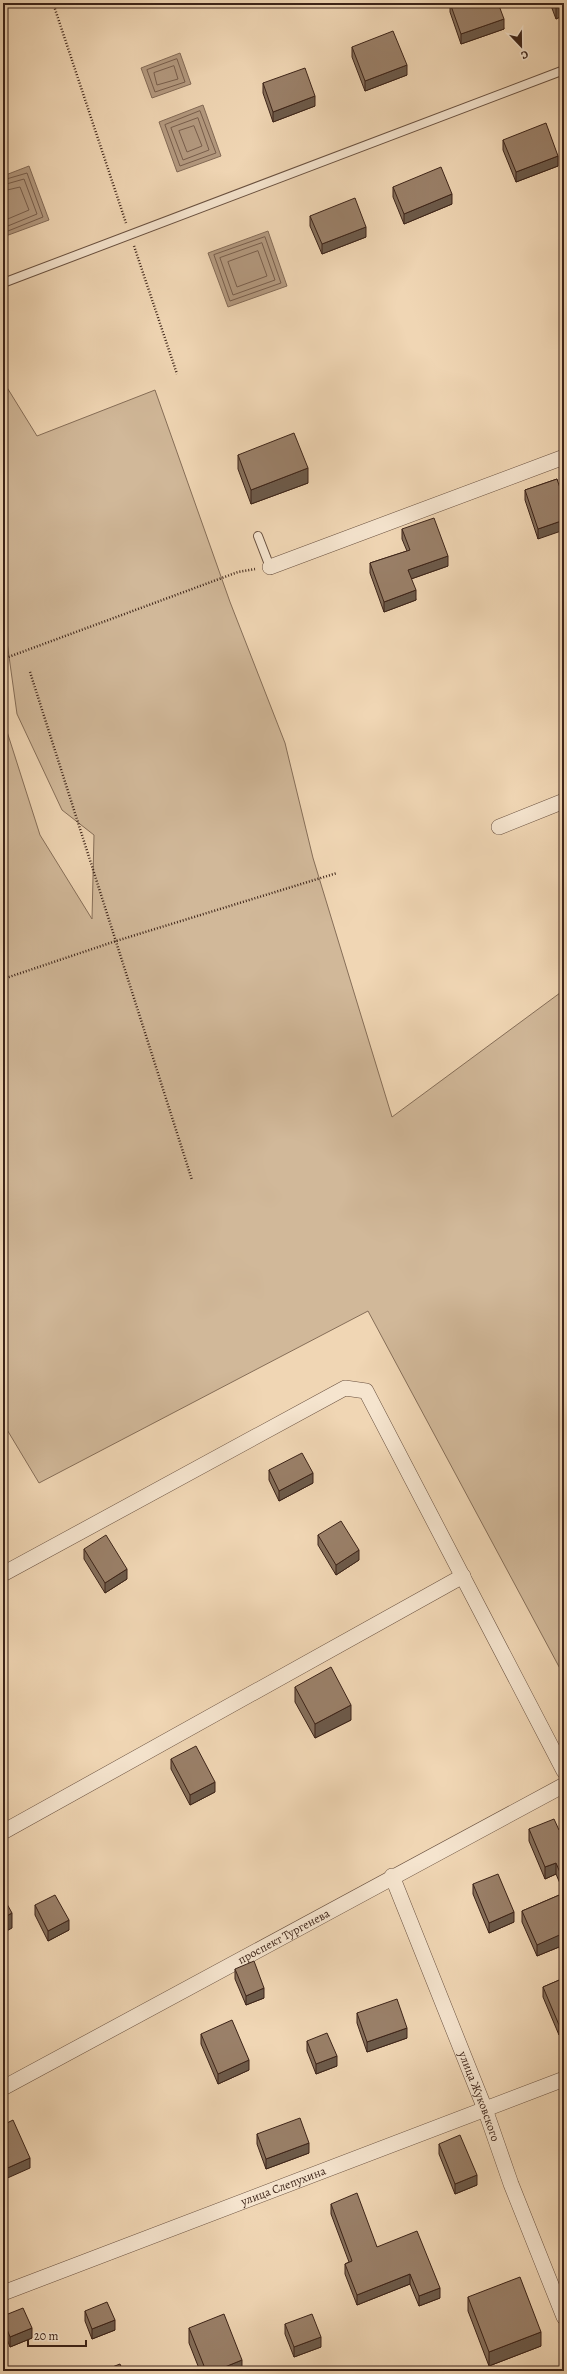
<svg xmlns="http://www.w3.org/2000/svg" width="567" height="2374" viewBox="0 0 567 2374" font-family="Alegreya,serif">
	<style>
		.green { fill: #d1b899; stroke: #866e58 }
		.water { fill: #b3997f; stroke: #836a56 }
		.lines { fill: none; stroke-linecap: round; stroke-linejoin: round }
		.shore { stroke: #785e4c; stroke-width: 1 }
		.lane-casing { stroke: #69503f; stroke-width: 10 }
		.street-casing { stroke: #69503f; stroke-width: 16 }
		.path { stroke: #3c2318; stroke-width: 2.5; stroke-dasharray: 1 2; stroke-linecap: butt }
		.lane { stroke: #f5e4ce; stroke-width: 8 }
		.street { stroke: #f5e4ce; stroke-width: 15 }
		.wall { fill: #846e5a; stroke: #3c2318 }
		.shaded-wall { fill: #6c5a4a; stroke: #3c2318 }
		.building { fill: #9a8069; stroke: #3c2318 }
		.labels { text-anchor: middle; stroke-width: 4; stroke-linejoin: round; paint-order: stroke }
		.street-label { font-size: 12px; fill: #3c2318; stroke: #f5e4ce }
	</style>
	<rect width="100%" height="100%" fill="#f0d6b4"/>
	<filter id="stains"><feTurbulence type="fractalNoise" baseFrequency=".005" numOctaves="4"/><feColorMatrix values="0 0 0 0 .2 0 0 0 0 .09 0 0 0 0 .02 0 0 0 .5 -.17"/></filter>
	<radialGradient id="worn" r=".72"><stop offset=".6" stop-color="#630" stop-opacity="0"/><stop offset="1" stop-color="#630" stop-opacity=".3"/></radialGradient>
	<path class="green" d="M3,381l34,55 118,-46 75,212 55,141 28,115 79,259 172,-127v686l-196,-365 -329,172 -36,-60v-704l37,116 52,84 2,-84 -32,-25 -45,-96 -14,-101z"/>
	<path class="water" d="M180,53l11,31 -39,14 -11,-30z
		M203,105l18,51 -44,16 -18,-50z
		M29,166l20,54 -46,17v-61z
		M268,231l19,55 -59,21 -20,-54z"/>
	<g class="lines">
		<path class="shore" d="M177,59l8,23 -30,10 -8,-22z
			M174,66l4,13 -21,6 -3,-12z
			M200,111l16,42 -36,13 -15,-41z
			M198,118l11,32 -26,10 -12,-32z
			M194,126l8,20 -15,6 -8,-21z
			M3,180l24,-7 16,44 -40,16
			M3,185l21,-6 13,35 -34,14
			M3,191l17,-4 9,23 -26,11
			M265,237l16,46 -51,18 -16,-46z
			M262,243l13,37 -42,15 -13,-37z
			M258,251l9,25 -30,11 -9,-25z"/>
		<g class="lane-casing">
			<path id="lane" d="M3,283l561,-213
				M258,536l12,31"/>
		</g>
		<g class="street-casing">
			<g id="street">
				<path d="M270,567l294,-110"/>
				<path d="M499,827l65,-26"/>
				<path d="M3,1574l342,-186 21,3 198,380"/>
				<path d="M3,1832l460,-256"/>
				<path id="s1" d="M392,1876l93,233 26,75 53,133"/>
				<path id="s2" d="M3,2088l561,-303"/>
				<path id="s3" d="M3,2293l561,-214"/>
			</g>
		</g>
		<path class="path" d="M53,3l73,220
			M134,246l43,128
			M3,659l235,-87 17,-3
			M30,672l162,508
			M3,979l113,-38 221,-68"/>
		<use href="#lane" class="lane"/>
		<use href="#street" class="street"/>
	</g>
	<path class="wall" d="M450,3h48l6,26 -43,15 -11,-32z
		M550,3h14v12l-8,4z
		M352,47l55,28 -42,16 -13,-34z
		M263,83l52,23 -42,16 -10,-29z
		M503,140l55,26 -42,16 -13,-32z
		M393,187l59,17 -48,20 -11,-27z
		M310,216l56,21 -44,17 -12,-28z
		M238,455l70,28 -57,21 -13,-35z
		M557,479l-19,60 -13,-39v-10z
		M402,529l46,37 -37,13 5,21 -32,12 -14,-39v-10l37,-12 -5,-12z
		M269,1470l44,13 -34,18 -10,-21z
		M318,1535l41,25 -23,15 -18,-30z
		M84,1549l43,30 -22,14 -21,-34z
		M295,1687l56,33 -36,18 -20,-36z
		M171,1759l44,33 -25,13 -19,-36z
		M564,1828v117l-27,11 -15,-34v-11l42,-18 -8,-19 -11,5 -16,-38v-12l30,1z
		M473,1884l41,38 -25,11 -16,-39z
		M35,1905l34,25 -21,11 -13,-26z
		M235,1969l29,29 -18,7 -11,-26z
		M564,1978l-5,57 -16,-38v-10z
		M357,2013l50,25 -40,14 -10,-29z
		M201,2034l48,36 -31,14 -17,-40z
		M307,2041l30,25 -21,8 -9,-23z
		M257,2134l52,19 -43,16 -9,-25z
		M439,2144l38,41 -22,9 -16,-40z
		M331,2204l46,43 63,51 -21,8 -9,-22 -53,21 -12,-31v-10l4,-2 -18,-48z
		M468,2297l73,49 -52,20 -21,-55z
		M85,2311l30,19 -23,9 -7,-18z
		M3,2316l29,22 -22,9 -7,-18z
		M285,2324l36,23 -27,10 -9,-23z
		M189,2328l53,43h-42l-11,-28z"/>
	<path class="shaded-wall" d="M232,3h11l-11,4z
		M559,3h5v12l-8,4v-15z
		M504,19v10l-43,15v-10z
		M407,65v10l-42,16v-10z
		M3,71h2v10h-2z
		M315,96v10l-42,16v-10z
		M558,156v10l-42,16v-10z
		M452,194v10l-48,20v-10z
		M366,227v10l-44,17v-10z
		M308,468v15l-57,21v-14z
		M564,520v10l-26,9v-10z
		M448,556v10l-40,14v-10z
		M416,590v10l-32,12v-10z
		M313,1473v10l-34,18v-10z
		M359,1550v10l-23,15v-10z
		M127,1569v10l-22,14v-10z
		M351,1705v15l-36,18v-14z
		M215,1782v10l-25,13v-10z
		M556,1863v11l-11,5v-12z
		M514,1912v10l-25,11v-10z
		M12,1913v15l-9,5v-15z
		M69,1920v10l-21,11v-10z
		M564,1930v15l-27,11v-11z
		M264,1988v10l-18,7v-9z
		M564,2023v10l-5,2v-10z
		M407,2028v10l-40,14v-10z
		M337,2056v10l-21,8v-10z
		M249,2060v10l-31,14v-10z
		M309,2143v10l-43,16v-10z
		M30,2158v10l-27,12v-10z
		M477,2175v10l-22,9v-10z
		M410,2274v10l-53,21v-10z
		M440,2288v10l-21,8v-10z
		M115,2320v10l-23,9v-10z
		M32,2328v10l-22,9v-10z
		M541,2332v14l-52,20v-14z
		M321,2337v10l-27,10v-10z
		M242,2360v11h-27z"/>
	<path class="building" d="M450,3h48l6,16 -43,15z
		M393,31l14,34 -42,16 -13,-34z
		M3,65l2,6h-2z
		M305,68l10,28 -42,16 -10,-29z
		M546,123l12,33 -42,16 -13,-32z
		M441,167l11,27 -48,20 -11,-27z
		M355,198l11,29 -44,17 -12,-28z
		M294,433l14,35 -57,22 -13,-35z
		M557,479l7,21v20l-26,9 -13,-39z
		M434,518l14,38 -40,14 8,20 -32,12 -14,-39 40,-13 -8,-21z
		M302,1453l11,20 -34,18 -10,-21z
		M341,1521l18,29 -23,15 -18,-30z
		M106,1535l21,34 -22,14 -21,-34z
		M331,1667l20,38 -36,19 -20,-37z
		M196,1746l19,36 -25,13 -19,-36z
		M554,1819l5,11 5,-2v54l-8,-19 -11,4 -16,-38z
		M498,1874l16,38 -25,11 -16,-39z
		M564,1893v37l-1,1 1,2 -27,12 -15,-34z
		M55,1895l14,25 -21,11 -13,-26z
		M3,1897l9,16 -9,5z
		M254,1961l10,27 -18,8 -11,-27z
		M564,1978v45l-5,2 -16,-38z
		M397,1999l10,29 -40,14 -10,-29z
		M232,2020l17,40 -31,14 -17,-40z
		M327,2033l10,23 -21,8 -9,-23z
		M300,2118l9,25 -43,16 -9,-25z
		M13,2120l17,38 -27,12v-45z
		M460,2135l17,40 -22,9 -16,-40z
		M357,2193l20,54 40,-16 23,57 -21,8 -9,-22 -53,21 -12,-31 7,-3 -21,-57z
		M520,2277l21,55 -52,20 -21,-55z
		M107,2302l8,18 -23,9 -7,-18z
		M23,2308l9,20 -22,9 -7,-18v-3z
		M224,2314l18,46 -27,11h-9l-17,-43z
		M312,2314l9,23 -27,10 -9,-23z
		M120,2364l3,7h-21z"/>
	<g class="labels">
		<g class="street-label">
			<text dy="4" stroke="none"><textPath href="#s2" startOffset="319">проспект Тургенева</textPath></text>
			<text dy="4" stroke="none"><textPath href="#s1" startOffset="237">улица Жуковского</textPath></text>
			<text dy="4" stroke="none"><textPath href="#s3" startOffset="300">улица Слепухина</textPath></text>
		</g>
	</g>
	<rect width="567" height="2374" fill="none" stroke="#f0d6b4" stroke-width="16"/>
	<rect x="4" y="4" width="559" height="2366" fill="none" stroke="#3c2318" stroke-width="2"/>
	<rect x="8" y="8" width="551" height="2358" fill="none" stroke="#3c2318"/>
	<g transform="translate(521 46) rotate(158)" stroke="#f5e4ce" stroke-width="3" paint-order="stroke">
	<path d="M0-3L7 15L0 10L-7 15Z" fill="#3c2318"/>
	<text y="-6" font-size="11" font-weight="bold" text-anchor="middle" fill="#3c2318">С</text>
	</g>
	<path d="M28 2340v6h58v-6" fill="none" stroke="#3c2318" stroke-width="2"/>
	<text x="34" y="2340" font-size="12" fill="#3c2318" stroke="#f5e4ce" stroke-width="3" paint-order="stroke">20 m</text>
	<rect width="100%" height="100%" filter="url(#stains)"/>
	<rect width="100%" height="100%" fill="url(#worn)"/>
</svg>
